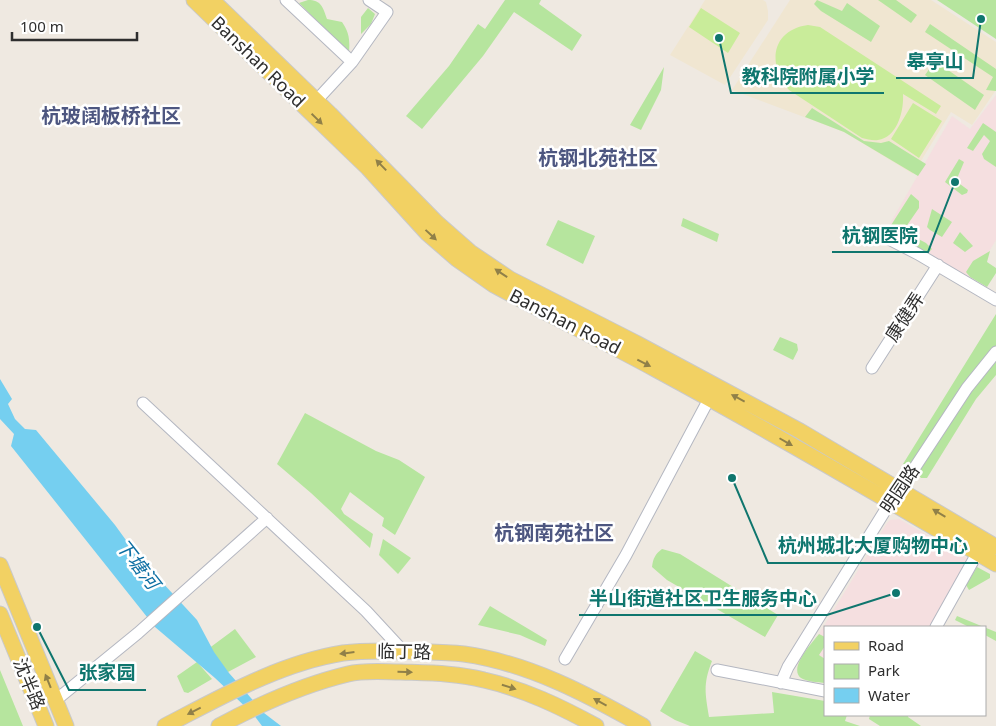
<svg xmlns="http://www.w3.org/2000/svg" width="996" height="726" viewBox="0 0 996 726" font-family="'Noto Sans','Noto Sans SC',sans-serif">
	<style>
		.education { fill: #f0e6d1 }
		.medical { fill: #f5dfe0 }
		.green { fill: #b6e59e }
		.pitch { fill: #c9ec9a }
		.water { fill: #75cff0 }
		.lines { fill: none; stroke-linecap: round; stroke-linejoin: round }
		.minor-casing { stroke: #b4b7c1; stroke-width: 13 }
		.major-casing { stroke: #c9c9c9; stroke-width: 17 }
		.minor { stroke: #fff; stroke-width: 11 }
		.major { stroke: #f2d163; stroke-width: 15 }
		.oneway { fill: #908048 }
		.labels { text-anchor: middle; stroke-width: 5; stroke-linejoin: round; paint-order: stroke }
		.street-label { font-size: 18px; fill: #2e2e2e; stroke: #fff }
		.water-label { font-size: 19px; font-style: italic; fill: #0d6fa3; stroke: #fff }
		.quarter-label { font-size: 20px; font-weight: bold; fill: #4d5680; stroke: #fff }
		.leader { fill: none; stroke: #0f766e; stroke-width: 2 }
		.callout-dot { fill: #0f766e; stroke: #fff; stroke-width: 2 }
		.callout-label { font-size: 19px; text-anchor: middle; font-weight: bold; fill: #0f766e; stroke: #fff; stroke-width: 5; stroke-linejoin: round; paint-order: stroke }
	</style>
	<rect width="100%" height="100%" fill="#efe9e1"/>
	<path class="education" d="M705,0h58l3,2 2,9v9l-43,65 -55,-30z
		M790,0h141l65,42v48l-24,35 -21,-13 -38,62 -69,-42 -112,-42z"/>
	<path class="medical" d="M996,95v145l-25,42 -87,-48 68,-118 18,13z
		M899,519l70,40 -40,68h-104v56l-23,-5 -4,-4 -1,-10 22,-30 68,-111 3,-3z"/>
	<path class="green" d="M308,0c13,0 15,7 19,19l15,3c7,10 8,18 7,30l-50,-49z
		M505,0h36l-2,4 43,31 -10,16 -58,-39 -31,44 -61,73 -16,-13 43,-50 29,-42 7,5z
		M817,0l25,11 5,-8 33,23 -9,16 -50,-31 -7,-7z
		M878,0h18l21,15 -6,8z
		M937,0h59v39z
		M368,8l7,6 -4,10 -10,10v-17z
		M930,24l66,45v22l-10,-1 7,-13 -68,-45z
		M935,61l49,34 -9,15 -50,-35z
		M664,67l-3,23 -20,40 -11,-5z
		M812,108l52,33 17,2 8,-2 37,23 -8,12 -74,-44 -39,-15z
		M983,123l13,9v35l-12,-8 -2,-5 8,-13 -6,-6 -11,16 -6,-3z
		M959,159l5,3 -8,19 12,9 -1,3 -5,2 -17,-13z
		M911,194l8,7v7l-16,23 23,12 6,6 -5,5 -41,-21z
		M932,209l20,13 -10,15 -12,-7 -3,-3z
		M683,218l36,16 -2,8 -36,-16z
		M558,220l37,16 -12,28 -37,-19z
		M960,232l13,14 -8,6 -12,-9z
		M990,251l-3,11 9,6v5l-9,14 -17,-10 -4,-5 7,-11z
		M996,314v34l-84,117 -5,3 -4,-4z
		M780,337l17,7 1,6 -5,10 -20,-10z
		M996,359v16l-20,24 -49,79h-6l-4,-5 52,-83z
		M305,413l71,38 23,9 26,17 -30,58 -13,-9 2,-8 -34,-26 -9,17 3,5 29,20 -3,14 -59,-55 -34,-29z
		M383,539l28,19 -13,16 -19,-19z
		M662,549l18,5 98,61 -13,22 -98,-57 -15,-13c1,-8 3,-13 10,-18z
		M977,567l13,7v4l-21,12 -3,-5z
		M490,606l57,34 -2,6 -25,-11 -42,-10z
		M957,616l39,16v9l-11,-6v-8h-16l-14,-7z
		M235,629l21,28 -28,15 -20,-23z
		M819,634l6,3v9l-6,9 6,4v24c-7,-1 -18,-1 -24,-5 -13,-10 11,-35 18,-44z
		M695,651l17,10c-9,23 -7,32 -3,56l65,-4 -2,-21 53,9v14h22l-2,6 15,5h-170l-15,-6 -15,-9z
		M197,662l15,17 -24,14 -4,-1 -7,-16z
		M0,670l23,56h-23z
		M870,715h38v2l13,9h-41l-11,-7z"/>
	<path class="pitch" d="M701,8l39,25 -12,20 -39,-26z
		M808,25l12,2 121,79 -5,8 -33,-20c1,16 -5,43 -25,46 -5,1 -11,-1 -16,-2l-73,-48c-22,-25 -18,-60 19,-65z
		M913,103l29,18 -23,37 -28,-19z"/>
	<path class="water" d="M0,379l12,20 -4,5 7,15 10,10 11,1 79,95 21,29 61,66 17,32 15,21 35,40 17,13h-19l-9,-12 -38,-36 -60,-51 -144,-181 3,-12 -14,-15z"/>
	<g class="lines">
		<g class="minor-casing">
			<path id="minor" d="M286,0l66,62
				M316,101l36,-39 35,-50 -18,-12
				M881,235l37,19 78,46
				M872,368l66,-103
				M143,403l223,208 37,40
				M936,627l42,-75
				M565,659l61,-104 83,-156
				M717,670l108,21
				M781,683l7,-16 103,-166 9,-11 67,-102 29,-36
				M56,700l82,-67 129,-115"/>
		</g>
		<g class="major-casing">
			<path id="major" d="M194,0l174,168 59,65 30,26 37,26c53,29 108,55 161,84 115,62 228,128 341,195
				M212,0l118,114 107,109 33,29 40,27 126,64 164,88 196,116
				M0,565l66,161
				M0,614l46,112
				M165,726c56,-29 115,-63 178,-73 20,-3 41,-2 61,-2 20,1 40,1 60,3 64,9 123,40 179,72
				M219,726c41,-22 83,-41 129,-52 16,-4 37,-2 53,-2 28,1 56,1 83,8 40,9 77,27 112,46"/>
		</g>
		<use href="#minor" class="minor"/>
		<use href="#major" class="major"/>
	</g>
	<defs><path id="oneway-solid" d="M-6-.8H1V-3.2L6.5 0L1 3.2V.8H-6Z" transform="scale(1.25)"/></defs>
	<g class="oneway">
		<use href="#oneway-solid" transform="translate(317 119) rotate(44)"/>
		<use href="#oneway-solid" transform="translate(381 165) rotate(-134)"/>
		<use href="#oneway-solid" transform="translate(431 235) rotate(43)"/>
		<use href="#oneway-solid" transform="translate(501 273) rotate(-146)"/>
		<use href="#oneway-solid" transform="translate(644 363) rotate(27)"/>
		<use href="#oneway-solid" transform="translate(738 398) rotate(-152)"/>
		<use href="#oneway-solid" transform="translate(786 442) rotate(30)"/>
		<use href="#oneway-solid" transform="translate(939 513) rotate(-149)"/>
		<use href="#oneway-solid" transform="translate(347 653) rotate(173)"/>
		<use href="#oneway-solid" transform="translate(405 672) rotate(1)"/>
		<use href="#oneway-solid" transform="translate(48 681) rotate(-112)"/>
		<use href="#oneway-solid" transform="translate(509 687) rotate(18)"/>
		<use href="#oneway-solid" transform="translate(600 702) rotate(-151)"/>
		<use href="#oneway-solid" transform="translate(194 711) rotate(153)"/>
	</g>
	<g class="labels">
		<g class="street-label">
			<text transform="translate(258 62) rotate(44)" y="6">Banshan Road</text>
			<text transform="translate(905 317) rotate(-57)" y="6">康健弄</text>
			<text transform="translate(565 322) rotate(27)" y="6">Banshan Road</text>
			<text transform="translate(900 489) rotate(-56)" y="6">明园路</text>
			<text transform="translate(404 652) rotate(1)" y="6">临丁路</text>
			<text transform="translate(29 684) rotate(68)" y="6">沈半路</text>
		</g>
		<g class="water-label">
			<text transform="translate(138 564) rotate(52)" y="7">下塘河</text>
		</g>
		<g class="quarter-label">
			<text x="111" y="123">杭玻阔板桥社区</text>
			<text x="598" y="165">杭钢北苑社区</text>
			<text x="554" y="540">杭钢南苑社区</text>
		</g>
	</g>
	<path class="leader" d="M981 19L973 78H896M719 38L731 93H884M955 182L928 252H832M732 478L768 563H978M896 593L827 615H579M37 627L69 690H146"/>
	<g class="callout-dot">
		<circle cx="981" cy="19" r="5"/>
		<circle cx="719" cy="38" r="5"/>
		<circle cx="955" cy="182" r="5"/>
		<circle cx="732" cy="478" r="5"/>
		<circle cx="896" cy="593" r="5"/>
		<circle cx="37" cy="627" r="5"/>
	</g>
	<g class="callout-label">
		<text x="935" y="68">皋亭山</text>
		<text x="808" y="83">教科院附属小学</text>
		<text x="880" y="242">杭钢医院</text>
		<text x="873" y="552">杭州城北大厦购物中心</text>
		<text x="703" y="605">半山街道社区卫生服务中心</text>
		<text x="107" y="679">张家园</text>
	</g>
	<rect x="824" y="626" width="162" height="90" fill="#ffffff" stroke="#ababab"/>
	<rect x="834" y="642" width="25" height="8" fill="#f2d163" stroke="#ababab"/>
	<text x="868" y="651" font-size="15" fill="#2e2e2e">Road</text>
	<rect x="834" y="664" width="25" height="15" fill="#b6e59e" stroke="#ababab"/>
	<text x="868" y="676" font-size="15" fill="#2e2e2e">Park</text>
	<rect x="834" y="688" width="25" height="15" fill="#75cff0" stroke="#ababab"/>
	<text x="868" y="701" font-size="15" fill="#2e2e2e">Water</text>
	<path d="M12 32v8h125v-8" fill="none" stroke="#2e2e2e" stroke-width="2.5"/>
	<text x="20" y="32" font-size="15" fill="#2e2e2e" stroke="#ffffff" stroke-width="4" paint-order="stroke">100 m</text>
</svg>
